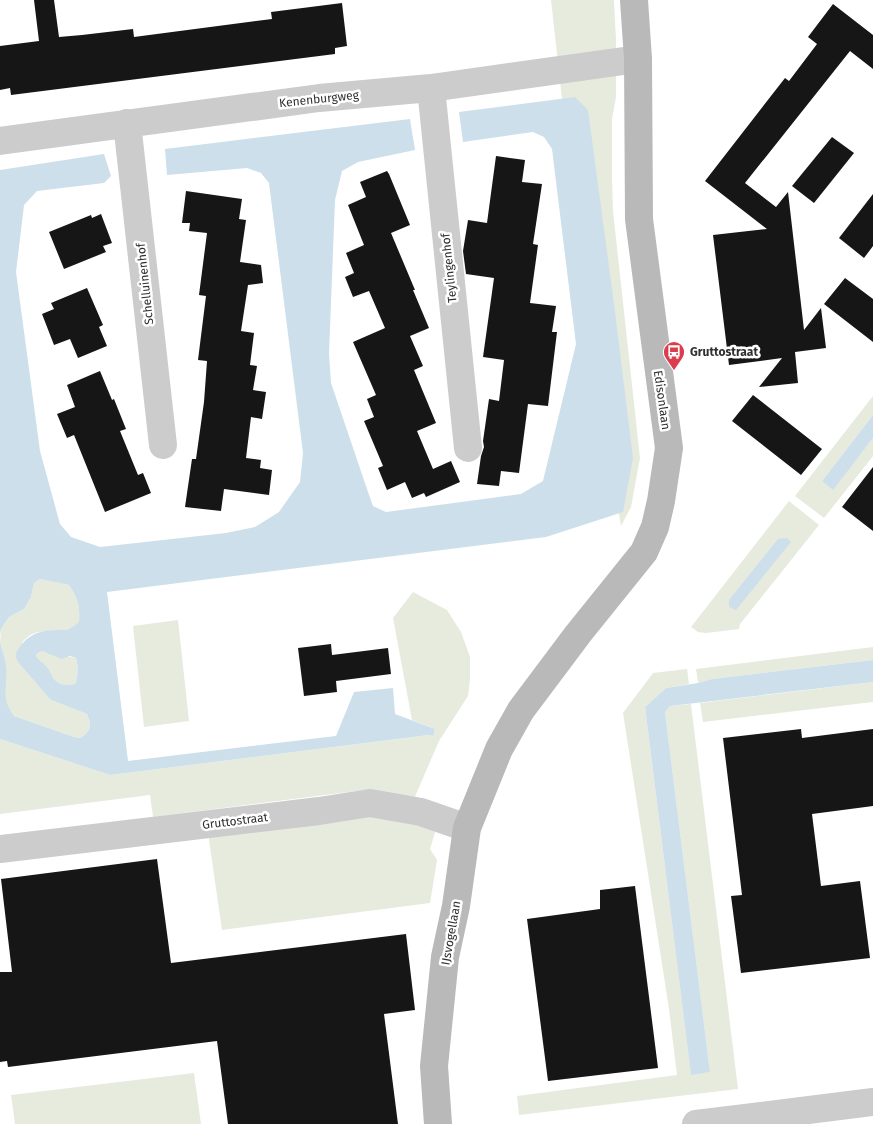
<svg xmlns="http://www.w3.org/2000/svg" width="873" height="1124" viewBox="0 0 873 1124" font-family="'Fira Sans',sans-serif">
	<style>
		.green { fill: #e6ebde }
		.water { fill: #ccdfea; fill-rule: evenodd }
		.building { fill: #161616 }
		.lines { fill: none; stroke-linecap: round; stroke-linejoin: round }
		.street { stroke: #ccc; stroke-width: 28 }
		.secondary { stroke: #b9b9b9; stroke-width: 28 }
		.labels { text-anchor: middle; stroke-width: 5; stroke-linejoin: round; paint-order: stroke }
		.street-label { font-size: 12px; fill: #2f2f2f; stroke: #fff }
		.poi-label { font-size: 12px; font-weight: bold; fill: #2f2f2f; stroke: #fff; text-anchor: start }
	</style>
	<rect width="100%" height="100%" fill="#fff"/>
	<path class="green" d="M551,0h63l2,40v57l-4,22v59l1,33 27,247 -9,49 -10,19 -25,-150 -30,-241z
		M873,396v19l-51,66 11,8 40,-51v18l-49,62 -29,-22z
		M789,501l30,24 -79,99 -1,5 -33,4 -8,-1 -7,-5z
		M40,579l29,6c9,14 11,21 10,37l-9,7 -14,1 -18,2 -8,3 -8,7 29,58 36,14c5,12 4,17 -7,24l-6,-1 -60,-21 -7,-6 -4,-7 -1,-8 4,-14 -3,-28 -3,-11 1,-13 8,-12 15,-8 7,-12 3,-14z
		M413,592l34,18 14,22 9,25v22l-2,17 -29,45 -25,58 -50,-9 -211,27 -3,-22 -150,19v-75l110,36 320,-40 3,1 2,-7 -23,-9 -19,-102z
		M178,620l11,101 -45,6 -11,-101z
		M873,647v13l-161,19 -14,4 -2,-14z
		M42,651l10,3 24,4 2,11 -2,14c-8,4 -17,2 -23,-5 -2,-4 -3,-8 -6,-11 -4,-4 -9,-6 -11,-12l2,-2z
		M687,669l2,15 -23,4 -21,19 46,367 19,-2 -45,-360 5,-6 21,-2 47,385 -219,26 -2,-19 160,-21 -8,-66 -46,-296 30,-40z
		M873,682v20l-170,20 -3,-19z
		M379,815l57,14 -6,20 7,11 -7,43 -208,27 -14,-97z
		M194,1073l7,51h-186l-4,-29z"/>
	<path class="water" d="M575,97l13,13 26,194 19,154 -10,54 -77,25 -439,55 21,169 208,-25 18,-44 39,-4 2,26 40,15 -2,7 -4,-1 -319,40 -110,-36v-97c2,8 5,16 6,24 2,22 -6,32 8,50l60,21 6,1c11,-7 12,-12 7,-24l-36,-14 -33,-38c-3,-5 -3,-9 1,-14 9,-14 22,-18 38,-18 3,-1 9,0 12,-1 3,-1 7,-5 10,-7 1,-16 -1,-23 -10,-37l-29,-6 -6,4 -3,14 -7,12 -15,8 -8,12 -1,6v-465l104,-16 7,22 -7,7 -67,8 -13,14 -8,67 24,179 20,73 11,13 29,10 126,-14 29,-6 24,-15 21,-30 3,-29 -34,-270 -8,-10 -14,-5 -80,7 -2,-26 245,-30 5,31 -57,12 -16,9 -7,29 -6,154 2,29 37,109 5,14 13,6 135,-18 22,-13 33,-137 -24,-195 -8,-12 -11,-5 -70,10 -4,-30zM42,651l20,8 8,-3 6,2 2,11 -2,14c-8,4 -17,2 -23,-5 -2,-4 -3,-8 -6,-11 -4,-5 -9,-6 -11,-12l2,-2z
		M873,415v23l-40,52 -11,-9z
		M787,538l4,4 -55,68 -7,-3v-7l49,-61z
		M873,660v22l-203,24 -5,6 45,360 -19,3 -46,-368 21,-19 32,-5 14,-4z"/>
	<path class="building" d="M34,0h20l5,37 23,-2 51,-6 1,8 138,-18 -1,-7 71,-9 5,43 -12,2v6l-324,41 -1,-7 -10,2v-44l39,-5z
		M833,4l40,31v34l-23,-18 -105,132 31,24 12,-15 16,138 17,-22 5,40 -31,4 3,31 -39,4 23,-29 -53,7 -16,-130 54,-6 -62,-48 80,-103 4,3 28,-37 -9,-7z
		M832,137l22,16 -40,50 -22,-17z
		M496,156l29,4 -3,22 20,2 -9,60 5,1 -8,58 26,3 -4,26h5l-9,74 -20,-2 -9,69 -18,-2 -2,15 -22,-2 4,-28 3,-9 -1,-6 6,-42 10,2 5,-41 -21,-3 11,-79 -28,-4 -3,-23 5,-31 19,3z
		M387,171l2,3 21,51 -19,8 24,57h-2l16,38 -19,8 13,30 -9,4 22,53 -19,8 16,38 18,-8 9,21 -34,15 -2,-4 -12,5 -7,-16 -18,8 -9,-22 5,-2 -19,-45 10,-4 -7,-18 9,-4 -23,-53 32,-14 -16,-37 -16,6 -8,-20 9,-4 -8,-20 18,-8 -16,-40 18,-8 -6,-15z
		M186,191l56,8 -3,20 7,1 -6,42 21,3 2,18 -15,2 -7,46 13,2 -4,32 7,1 -4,24 13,2 -4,27 -11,-2 -5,41 15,2 -1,8 12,2 -3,25 -45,-6 -3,22 -36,-4 7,-48h4l8,-57 3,-41 -9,-1 8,-64 -7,-1 8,-62 -18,-2 1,-8h-8z
		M873,194v52l-9,12 -25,-20z
		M101,214l11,29 -9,3 3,6 -42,17 -15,-37 42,-17 1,3z
		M845,278l28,21v43l-49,-38z
		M87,288l16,37 -4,2 8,19 -29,12 -8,-19 -16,6 -12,-31 12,-5 -3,-6z
		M100,371l12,29 2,-1 12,30 -6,2 18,44 5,-2 8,20 -46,19 -31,-77 -7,3 -10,-24 18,-7 -8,-22z
		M753,395l69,54 -21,26 -69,-54z
		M873,467v64l-31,-24z
		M331,644l1,11 56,-7 3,26 -55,7 1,11 -33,4 -6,-48z
		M801,729l1,9 71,-9v77l-61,8 9,72 39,-5 10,77 -129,15 -10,-77 11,-1 -19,-157z
		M157,859l14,104 235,-29 9,76 -31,4 14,110h-170l-11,-83 -209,26 -1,-6 -7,1v-90h12l-11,-93z
		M635,886l23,182 -110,13 -21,-162 73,-10v-19z"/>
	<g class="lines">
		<path class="street" d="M431,88l37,360
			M127,123l36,322
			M0,141l319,-43 112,-10 207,-29
			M0,849l319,-38 51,-8 51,9 46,16
			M696,1124l177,-22"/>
		<path class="secondary" d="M438,1124l-4,-58 11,-109 11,-51 11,-78 32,-79 22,-39 57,-76 66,-82 11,-25 6,-26 8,-53 -30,-229 -1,-160 -4,-59"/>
	</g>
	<defs>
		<g id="bus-pin" transform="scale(1.125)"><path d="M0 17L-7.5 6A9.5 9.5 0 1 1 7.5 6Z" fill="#da3d4d" stroke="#fff"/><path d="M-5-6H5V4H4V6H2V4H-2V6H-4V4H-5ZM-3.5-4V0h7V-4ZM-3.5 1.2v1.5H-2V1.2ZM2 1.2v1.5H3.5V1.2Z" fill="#fff"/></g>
	</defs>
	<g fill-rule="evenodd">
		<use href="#bus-pin" x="674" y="352"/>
	</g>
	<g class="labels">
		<g class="street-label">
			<text transform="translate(319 99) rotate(-6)" y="4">Kenenburgweg</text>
			<text transform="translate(449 268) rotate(-96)" y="4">Teylingenhof</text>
			<text transform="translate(145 284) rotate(-96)" y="4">Schelluinenhof</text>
			<text transform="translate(662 400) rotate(82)" y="4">Edisonlaan</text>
			<text transform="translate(235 821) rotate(-7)" y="4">Gruttostraat</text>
			<text transform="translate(451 933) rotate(-80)" y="4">IJsvogellaan</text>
		</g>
		<g class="poi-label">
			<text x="690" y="356">Gruttostraat</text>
		</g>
	</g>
</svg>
